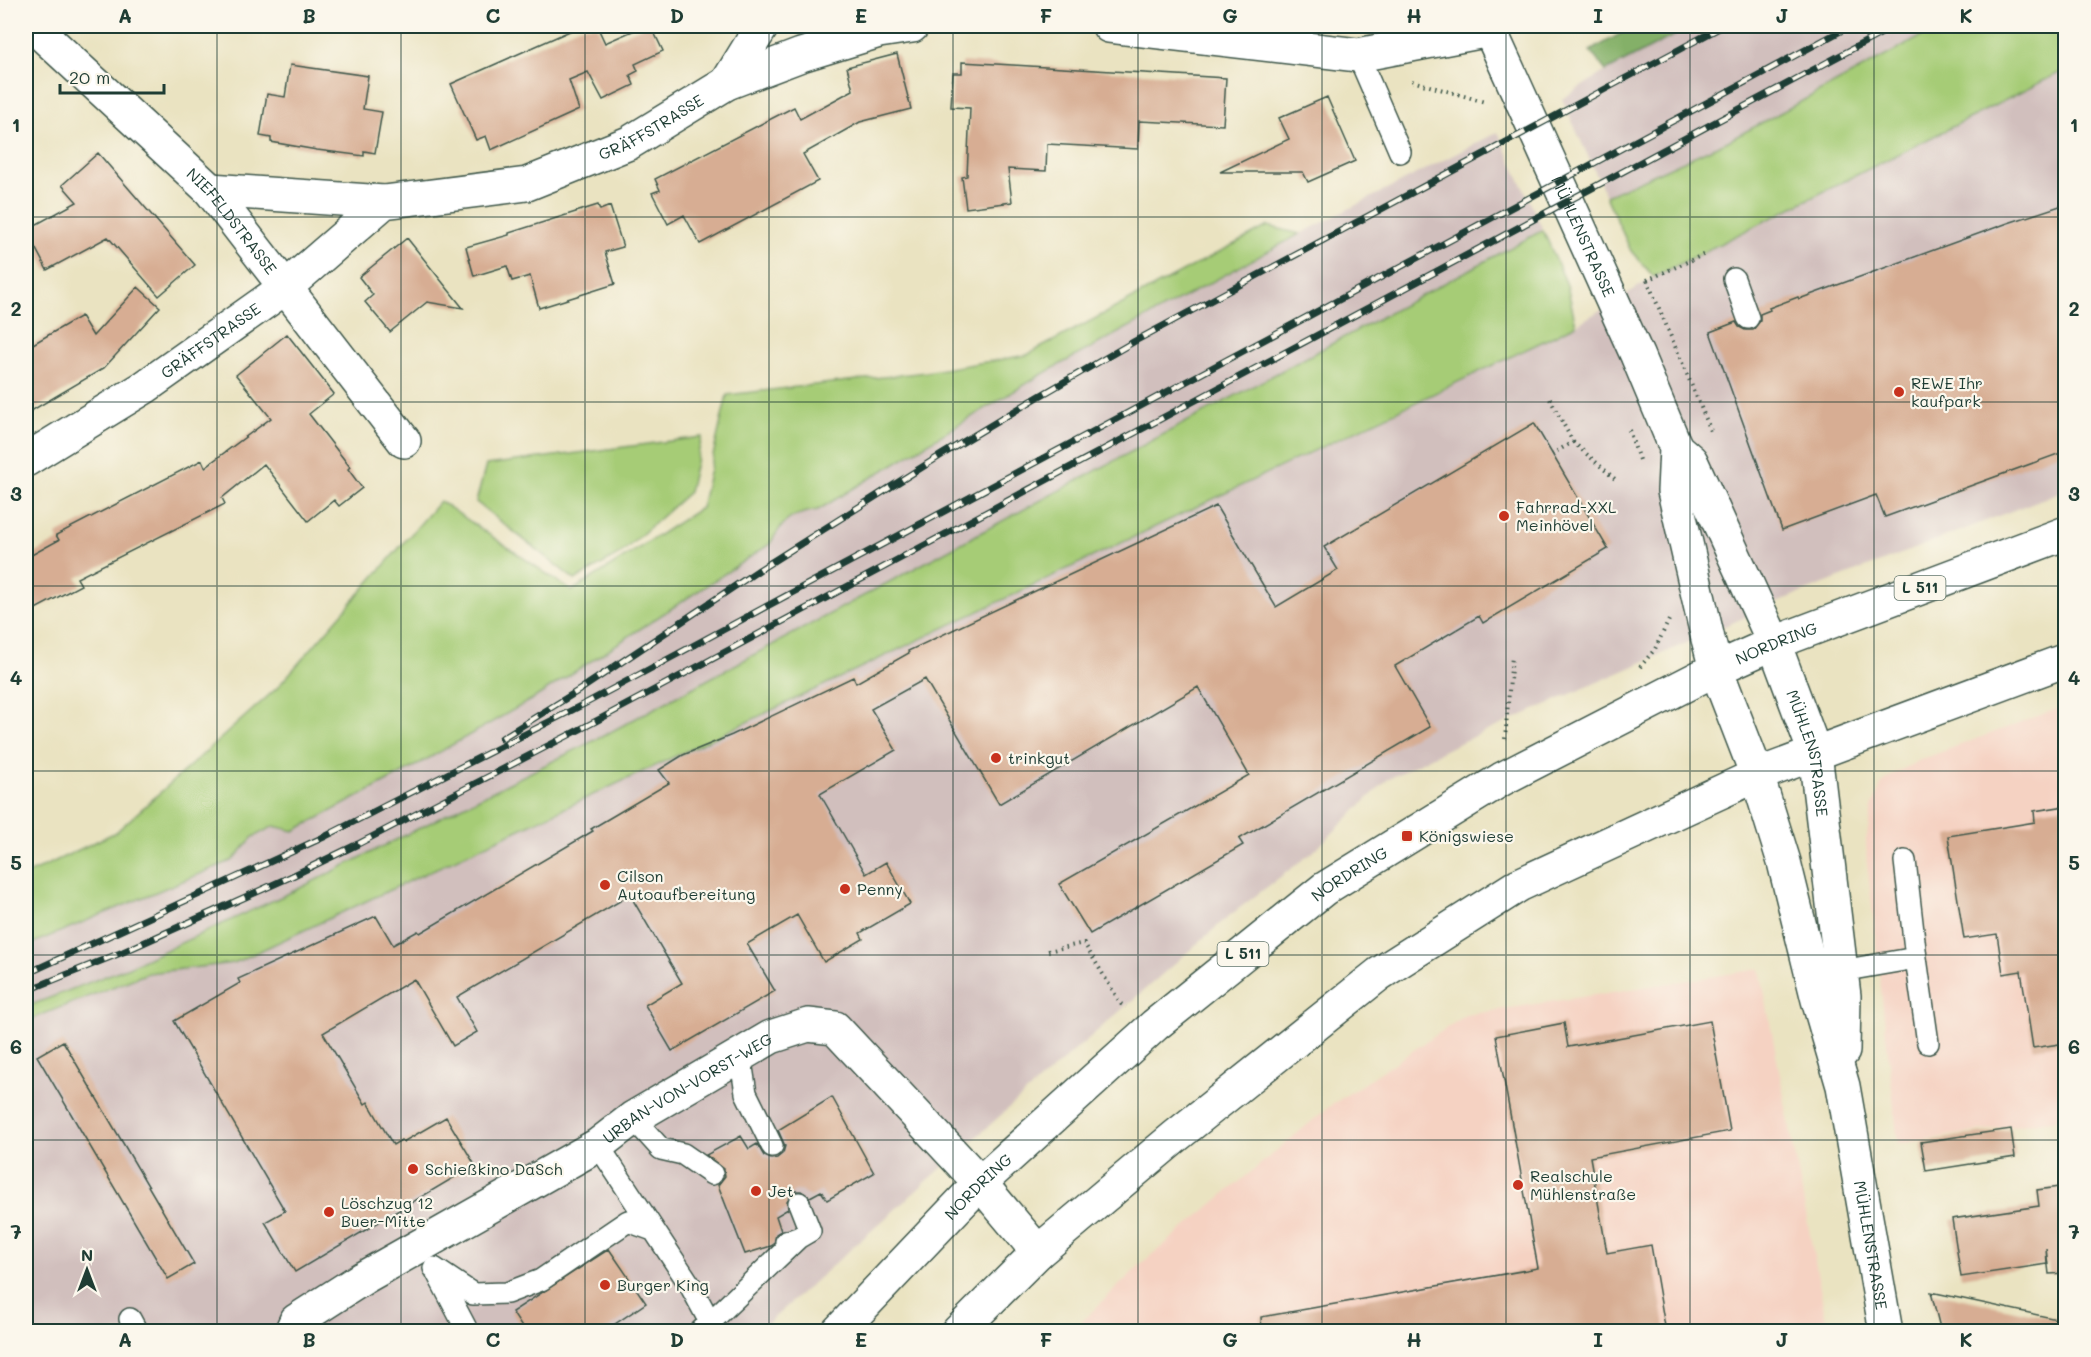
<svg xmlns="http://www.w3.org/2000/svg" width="2091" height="1357" viewBox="0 0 2091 1357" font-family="Mali,sans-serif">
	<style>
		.built { fill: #f5d2c2 }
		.industrial { fill: #d1bfbd }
		.green { fill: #a6cc76; stroke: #628455; stroke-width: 1.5 }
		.forest { fill: #84b067; stroke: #52764e; stroke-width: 1.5 }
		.building { fill: #d7ad93 }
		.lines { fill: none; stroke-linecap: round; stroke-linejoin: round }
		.lane-casing { stroke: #3d5649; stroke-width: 24 }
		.street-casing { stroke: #3d5649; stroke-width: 36 }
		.primary-casing { stroke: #3d5649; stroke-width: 36 }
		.path { stroke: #3d5649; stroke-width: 4; stroke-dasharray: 1.5 4.5; stroke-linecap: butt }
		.lane { stroke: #fff; stroke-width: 21 }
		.street { stroke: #fff; stroke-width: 33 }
		.primary { stroke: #fff; stroke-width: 33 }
		.rail-casing { stroke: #1f3d34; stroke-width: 7 }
		.rail { stroke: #fbf7ec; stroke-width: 4.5; stroke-dasharray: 14; stroke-linecap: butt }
		.grid { fill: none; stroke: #1f3d34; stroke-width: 1.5; stroke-opacity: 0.55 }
		.poi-dot { fill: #c8321e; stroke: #fbf7ec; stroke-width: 2 }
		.labels { text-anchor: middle; stroke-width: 4.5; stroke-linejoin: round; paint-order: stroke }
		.shield { fill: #fbf7ec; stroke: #61756b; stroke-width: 1.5 }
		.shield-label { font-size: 15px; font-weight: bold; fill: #1f3d34 }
		.street-label { font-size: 16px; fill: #1f3d34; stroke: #fbf7ec }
		.poi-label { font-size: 16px; fill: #1f3d34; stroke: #fbf7ec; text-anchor: start }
		.neatline { fill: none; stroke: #1f3d34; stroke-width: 2 }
		.grid-label { font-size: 20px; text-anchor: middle; font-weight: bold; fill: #1f3d34 }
	</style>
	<rect width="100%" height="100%" fill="#fbf7ec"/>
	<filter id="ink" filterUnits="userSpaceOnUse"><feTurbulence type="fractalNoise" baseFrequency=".0167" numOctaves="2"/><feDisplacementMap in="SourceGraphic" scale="12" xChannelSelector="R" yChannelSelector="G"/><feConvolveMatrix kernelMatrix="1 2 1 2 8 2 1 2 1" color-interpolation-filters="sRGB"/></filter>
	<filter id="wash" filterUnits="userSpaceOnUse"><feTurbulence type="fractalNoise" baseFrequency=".008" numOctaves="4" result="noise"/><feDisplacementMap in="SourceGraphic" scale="24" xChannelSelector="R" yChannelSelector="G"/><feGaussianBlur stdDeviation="1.35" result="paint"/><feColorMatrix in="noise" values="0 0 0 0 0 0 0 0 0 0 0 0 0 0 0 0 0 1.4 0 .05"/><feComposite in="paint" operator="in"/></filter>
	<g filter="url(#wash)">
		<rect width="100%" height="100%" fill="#eae3c1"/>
		<path class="built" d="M2065,706v412l-167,26 -31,-282 -1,-22 6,-32 10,-25 12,-9 26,-14z
			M1760,969l68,362 -757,1 70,-68 189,-158 136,-91z"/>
		<path class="industrial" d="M1692,26h249l-213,115 -122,55 -44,-97 44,-28z
			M2065,70v420l-272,106 -338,149 -67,34 -75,73 -84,64 -219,191 -251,224 -733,1v-311l122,-48 86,-10 444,-208 866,-414 32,-16 78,-48z
			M1498,132l45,98 -940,506 -305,153 -169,78 -103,40v-61l207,-86 20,-23 21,-11 20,5 107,-57 135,-77 234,-153 10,-19 21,-13 17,-2 221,-134 261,-142z"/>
		<path class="green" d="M1941,26h124v44l-411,207 -23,-26 -25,-55 122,-55z
			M1268,226l32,8 -261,142 -221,134c-27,4 -35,10 -48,34l-234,153 -135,77 -107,57 -20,-5 -21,11 -20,23 -207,86v-71l90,-43 161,-144 163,-187 132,90 129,-83 26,-113 199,-23 101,-17z
			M1543,230l24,55 9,40 -22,11 -876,419 -444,208 -86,10 -122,48v-14l103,-40 169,-78 305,-153z
			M702,437l-13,55 -69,62 -45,26 -99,-78 10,-37z"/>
		<path class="forest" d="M1634,26h58l-86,45 -16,-20z"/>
		<g id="blocks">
			<path class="building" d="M581,26h16l8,17 39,-17h7l12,25 -28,13 3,7 -8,4 4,10 -31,15 -15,-28 -19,8 10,30 -88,40 -5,-14 -10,4 -25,-56z
				M897,54l14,55 -51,13 -57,32 15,27 -118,63 -16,-29 -16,9 -16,-31 8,-3 -5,-11 139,-72 6,12 53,-29 -6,-23z
				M962,62l264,16 -3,47 -84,-4 -1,28 -91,-5 -1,27 -38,-2 4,33 -46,6 -4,-31 5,-1 3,-68 -19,-1 2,-34h9z
				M290,65l78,11 -5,33 19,3 -7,41 -11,-2v5l-47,-6 -46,-8v-4l-11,-2 7,-42 18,3z
				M1327,97l28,64 -47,21 -5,-10h-83l69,-33 -10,-21z
				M98,153l97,112 -36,31 -51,-59 -61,33 -21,-40 51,-28 -15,-17z
				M2066,204v247l-181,66 -9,-22 -94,35 -72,-198 26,-10 3,5 6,3h8l7,-9v-7l10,-4 -1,-2 29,-11 1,2 209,-76z
				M598,205l2,5 10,-4 13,41 -18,5 10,32 -76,24 -9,-32 -18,5 -5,-15 -33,10 -8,-29 43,-12v-2z
				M407,238l56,70 -36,-6 -37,30 -25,-30 8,-7 -14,-18z
				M138,287l22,20 -56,61 -78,46v-66l55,-32 12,20z
				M287,334l47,60 -25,20 41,53 -2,2 14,19 -23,18 -5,-6 -26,21 -44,-57 -42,34 3,6 -148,74 4,7 -55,29v-56l33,-18 -3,-5 146,-75 3,7 66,-49 -35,-43z
				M1534,423l74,126 -125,74 -4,-7 -84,50 35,61 -191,112 4,6 -153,89 -31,-50 190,-109 -51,-88 -199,117 -74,-125 -54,30 25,41 -76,44 46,80 20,-12 24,42 -50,29 3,6 -39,23 -27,-47 -50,29 28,47 -103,60 -27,-46 37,-22 -52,-88 -173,102 20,35 -24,14 -39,-67 -91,54 42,71 3,-2 25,43 8,-5 2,2 43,-25 29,48 -180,107 -30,-50 20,-11 -111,-190 66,-38 -2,-4 138,-63 17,29 25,-14 2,2 173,-102 -2,-2 78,-46 -10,-13 24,-15 49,-20 121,-58 3,6 53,-30 -1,-2 308,-145 60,101 62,-37 -14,-23z
				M2066,806v237l-33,5 -12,-77 -18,3 -6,-40 -33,5 -16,-103 87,-14 -1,-11z
				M1710,1021l20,110 -140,26 17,96 44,-8 15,87h-404l-1,-15 277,-49 -42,-232 68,-13 4,24z
				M63,1041l131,223 -26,15 -131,-223z
				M832,1097l42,76 -47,27 -6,-9 -11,6 -9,-6h-7l-7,10 1,8 -12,7 5,15 -5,3 -2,10 -3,2 -26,8 -27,-69 7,-9 -1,-7 -18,-14 35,-19 8,13 8,-5 7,12 7,3 6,-1 6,-5 2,-7 -7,-16z
				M2011,1129l4,28 -89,14 -5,-29z
				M2066,1186v87l-17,1 -3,-26 1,16 -86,13 -9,-58 87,-13 -2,-16z
				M609,1249l37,54 -43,29h-78l-13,-20z
				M1931,1292l126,27 -1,13h-115z"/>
		</g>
	</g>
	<g filter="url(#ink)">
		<use href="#blocks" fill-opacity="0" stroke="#3d5649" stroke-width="1.5"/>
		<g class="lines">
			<g class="lane-casing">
				<path id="lane" d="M1358,55l42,97
					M1734,279l14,39
					M1905,861l11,97
					M1841,971l75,-13 12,85
					M740,1055l6,38 26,53
					M633,1118l28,31 22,5 29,20
					M598,1145l92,140 20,37
					M786,1242l12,-4 12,-7 -11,-28
					M434,1268l39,26 34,-1 34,-13 87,-59 25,9
					M436,1271l32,61
					M130,1319l7,13
					M701,1331l97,-93"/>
			</g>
			<g class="street-casing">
				<g id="street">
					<path id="s1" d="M33,26l177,164 194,251"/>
					<path d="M1109,26l249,29 132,-25"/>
					<path id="s2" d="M1488,26l149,329 39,93 -2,43 34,148 8,30 41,106 27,87 34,138 25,86 43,246"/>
					<path d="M727,83l35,-57"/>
					<path d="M210,190l174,12"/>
					<path id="s3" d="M1676,448l15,13 83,182 41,110 29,243 -1,55"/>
					<path id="s4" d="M26,460l119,-73 141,-100 98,-85 143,-18 102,-41 98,-60 74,-28 78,-24 33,-5"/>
					<path id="s5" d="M291,1332l5,-11 67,-43 235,-133 35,-27 138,-81 37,-12 27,3 145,155 58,69"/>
				</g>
			</g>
			<g class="primary-casing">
				<g id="primary">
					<path id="s6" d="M838,1332l142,-149 175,-158 169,-136 178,-110 214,-110 58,-26 292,-110"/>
					<path d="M958,1332l80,-80 138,-116 203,-162 140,-89 238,-110 309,-115"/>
				</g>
			</g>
			<path class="path" d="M1412,81l73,21
				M1647,280l64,151
				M1647,280l60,-27
				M1550,399l23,43 -21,12
				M1629,430l10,30
				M1573,442l42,37
				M1640,667l15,-18 14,-29
				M1505,739l7,-83
				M1048,951l36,-8 37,61 5,3"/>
			<use href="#lane" class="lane"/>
			<use href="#street" class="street"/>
			<use href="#primary" class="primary"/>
			<g class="rail-casing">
				<path id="rail" d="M502,738l79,-49 178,-119 184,-116 95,-57 97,-56 588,-315
					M26,974l300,-138 262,-134 1262,-676
					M26,991l97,-39 167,-75 68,-33 240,-124 1297,-694"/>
			</g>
			<use href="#rail" class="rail"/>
		</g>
	</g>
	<path class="grid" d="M217,26v1306M401,26v1306M585,26v1306M769,26v1306M953,26v1306M1138,26v1306M1322,26v1306M1506,26v1306M1690,26v1306M1874,26v1306M26,217h2040M26,402h2040M26,586h2040M26,771h2040M26,955h2040M26,1140h2040"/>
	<g class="poi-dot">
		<circle cx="1899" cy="392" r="6"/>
		<circle cx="1504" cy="516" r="6"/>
		<circle cx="996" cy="758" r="6"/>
		<rect x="1401" y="830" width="12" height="12" rx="3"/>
		<circle cx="605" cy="885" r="6"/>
		<circle cx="845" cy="889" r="6"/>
		<circle cx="413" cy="1169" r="6"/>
		<circle cx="1518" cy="1185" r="6"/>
		<circle cx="756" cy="1191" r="6"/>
		<circle cx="329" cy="1212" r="6"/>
		<circle cx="605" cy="1285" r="6"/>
	</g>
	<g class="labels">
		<g class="shield">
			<rect x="1894.5" y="576" width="51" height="24" rx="4.5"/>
			<rect x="1217.5" y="942" width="51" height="24" rx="4.5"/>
		</g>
		<g class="shield-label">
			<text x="1920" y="593">L 511</text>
			<text x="1243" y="959">L 511</text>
		</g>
		<g class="street-label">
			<text dy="6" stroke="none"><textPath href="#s4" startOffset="723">GRÄFFSTRASSE</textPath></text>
			<text dy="6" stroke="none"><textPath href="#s1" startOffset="279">NIEFELDSTRASSE</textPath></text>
			<text dy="6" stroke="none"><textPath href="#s2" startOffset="231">MÜHLENSTRASSE</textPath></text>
			<text dy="6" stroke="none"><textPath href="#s4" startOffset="220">GRÄFFSTRASSE</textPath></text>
			<text dy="6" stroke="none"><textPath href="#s6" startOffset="1174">NORDRING</textPath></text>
			<text dy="6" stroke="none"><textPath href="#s3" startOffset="336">MÜHLENSTRASSE</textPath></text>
			<text dy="6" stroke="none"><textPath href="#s6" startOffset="688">NORDRING</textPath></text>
			<text dy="6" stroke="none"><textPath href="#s5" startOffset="468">URBAN-VON-VORST-WEG</textPath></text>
			<text dy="6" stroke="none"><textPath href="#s6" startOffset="202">NORDRING</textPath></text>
			<text dy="6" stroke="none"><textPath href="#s2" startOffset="1286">MÜHLENSTRASSE</textPath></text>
		</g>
		<g class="poi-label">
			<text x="1911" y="389">REWE Ihr<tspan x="1911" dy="18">kaufpark</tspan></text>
			<text x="1516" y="513">Fahrrad-XXL<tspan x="1516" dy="18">Meinhövel</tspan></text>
			<text x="1008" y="764">trinkgut</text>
			<text x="1419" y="842">Königswiese</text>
			<text x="617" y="882">Cilson<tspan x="617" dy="18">Autoaufbereitung</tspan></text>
			<text x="857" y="895">Penny</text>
			<text x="425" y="1175">Schießkino DaSch</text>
			<text x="1530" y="1182">Realschule<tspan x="1530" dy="18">Mühlenstraße</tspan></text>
			<text x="768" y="1197">Jet</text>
			<text x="341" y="1209">Löschzug 12<tspan x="341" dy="18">Buer-Mitte</tspan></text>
			<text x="617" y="1291">Burger King</text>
		</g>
	</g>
	<rect width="2091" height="1357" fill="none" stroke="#fbf7ec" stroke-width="66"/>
	<g transform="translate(87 1270)" stroke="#fbf7ec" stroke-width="4.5" paint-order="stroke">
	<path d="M0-4.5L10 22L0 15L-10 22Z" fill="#1f3d34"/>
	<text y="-9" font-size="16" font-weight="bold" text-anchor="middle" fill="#1f3d34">N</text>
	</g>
	<path d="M60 84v9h104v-9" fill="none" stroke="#1f3d34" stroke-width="3"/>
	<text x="69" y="84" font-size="18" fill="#1f3d34" stroke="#fbf7ec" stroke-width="4.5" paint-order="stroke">20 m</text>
	<rect x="33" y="33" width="2025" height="1291" class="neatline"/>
	<g class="grid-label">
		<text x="125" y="23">A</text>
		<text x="309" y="23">B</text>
		<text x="493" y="23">C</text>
		<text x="677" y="23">D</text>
		<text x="861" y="23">E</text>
		<text x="1046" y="23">F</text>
		<text x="1230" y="23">G</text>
		<text x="1414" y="23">H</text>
		<text x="1598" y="23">I</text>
		<text x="1782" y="23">J</text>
		<text x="1966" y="23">K</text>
		<text x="16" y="132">1</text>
		<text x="2074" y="132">1</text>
		<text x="16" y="316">2</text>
		<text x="2074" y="316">2</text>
		<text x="16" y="501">3</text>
		<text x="2074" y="501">3</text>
		<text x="16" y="685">4</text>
		<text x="2074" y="685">4</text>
		<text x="16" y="870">5</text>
		<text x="2074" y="870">5</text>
		<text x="16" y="1054">6</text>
		<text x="2074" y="1054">6</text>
		<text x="16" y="1239">7</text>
		<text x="2074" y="1239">7</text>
		<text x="125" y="1347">A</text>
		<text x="309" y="1347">B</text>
		<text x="493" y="1347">C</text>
		<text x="677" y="1347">D</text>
		<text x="861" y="1347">E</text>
		<text x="1046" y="1347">F</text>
		<text x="1230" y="1347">G</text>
		<text x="1414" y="1347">H</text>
		<text x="1598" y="1347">I</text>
		<text x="1782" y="1347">J</text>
		<text x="1966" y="1347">K</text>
	</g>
</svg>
